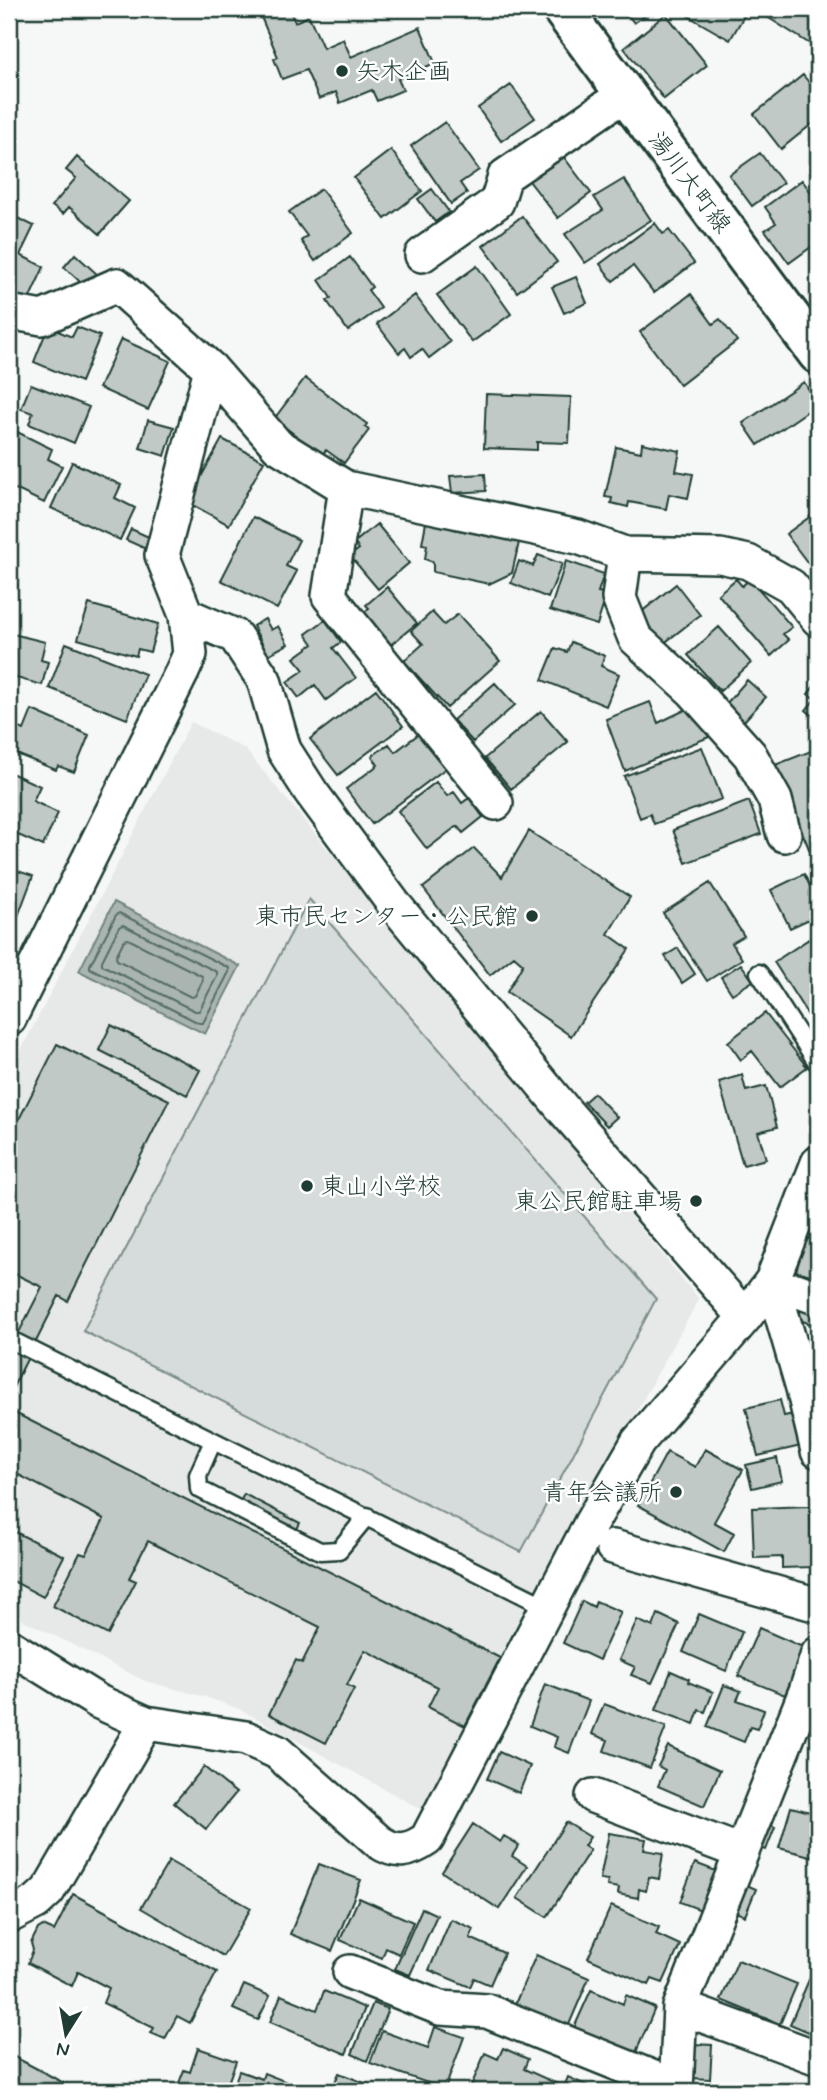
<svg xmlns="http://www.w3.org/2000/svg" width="827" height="2100" viewBox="0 0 827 2100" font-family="Mynerve,'Klee One',sans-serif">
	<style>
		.built { fill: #e6e9e8 }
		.green { fill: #d6dcdb; stroke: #7a8c88; stroke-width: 2 }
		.water { fill: #aab5b1; stroke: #72857f; stroke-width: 2 }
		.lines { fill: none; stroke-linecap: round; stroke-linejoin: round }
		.shore { stroke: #576d66; stroke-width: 2 }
		.building { fill: #c0c9c6; stroke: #1f3d34; stroke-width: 2 }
		.service-casing { stroke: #1f3d34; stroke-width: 21 }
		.minor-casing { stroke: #1f3d34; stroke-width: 38 }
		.secondary-casing { stroke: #1f3d34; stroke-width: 44 }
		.service { stroke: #fff; stroke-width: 16 }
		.minor { stroke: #fff; stroke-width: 33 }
		.secondary { stroke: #fff; stroke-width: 38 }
		.poi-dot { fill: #1f3d34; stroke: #fff; stroke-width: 2.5 }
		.labels { text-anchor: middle; stroke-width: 5; stroke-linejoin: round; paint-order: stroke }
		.poi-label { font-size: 24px; fill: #1f3d34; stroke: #fff; text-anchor: end }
		.street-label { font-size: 24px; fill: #1f3d34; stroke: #fff }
	</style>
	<rect width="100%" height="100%" fill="#f6f7f7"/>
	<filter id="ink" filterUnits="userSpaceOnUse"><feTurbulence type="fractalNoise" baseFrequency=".0143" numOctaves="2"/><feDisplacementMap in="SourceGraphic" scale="14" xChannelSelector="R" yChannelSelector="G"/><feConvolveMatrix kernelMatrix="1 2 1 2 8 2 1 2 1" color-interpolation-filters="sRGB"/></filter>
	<g filter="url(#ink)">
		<path class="built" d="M191,722l54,27 454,550 -116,209 -157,304 -187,-103 -33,-12 -61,-16 -136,-68v-540z"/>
		<path class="green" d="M309,899l347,400 -135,253 -438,-221z"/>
		<path class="water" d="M114,902l126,64 -35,68 -126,-63z"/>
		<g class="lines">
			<path class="shore" d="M119,913l110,55v4l-26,51h-4l-109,-55v-3l26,-50z
				M123,925l94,47v4l-18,35h-4l-93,-46v-4l17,-34z
				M128,939l74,37 1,4 -8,16 -4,1 -74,-37 -1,-4 8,-16z"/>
		</g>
		<path class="building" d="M281,9h8l6,13 14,-6 14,32 20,-9 8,18 69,-30 15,36 -37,16 5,11 -26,11 -5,-11 -32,13 -4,-11 -17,7 -13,-29 -24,9 -8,-20 4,-2 -17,-40z
			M634,9h21l-21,14 -7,-9z
			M676,9h72l-18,31z
			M768,9h50v40l-54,-34z
			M666,14l41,51 -43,34 -40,-51z
			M803,75l15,19v25l-37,30 -27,-35z
			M511,85l24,33 -34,23 -23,-33z
			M445,122l34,48 -19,13 7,10 -16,11 -40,-58z
			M391,150l31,41 -37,28 -31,-41z
			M560,152l31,41 -33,25 -32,-41z
			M760,153l23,30 -31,23 -23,-31z
			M77,157l52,44 -29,33 -31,-27 -6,7 -11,-8 24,-28 -10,-8z
			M624,179l27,41 -66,43 -20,-29 38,-24 -9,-13z
			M802,180l16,22v4l-9,6 9,13v17l-29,21 -24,-33 11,-7 -11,-16z
			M321,189l32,44 -38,28 -14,-20 6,-5 -18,-24z
			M432,189l17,23 -14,10 -17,-23z
			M9,214l25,12 -14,29 24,12 -17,37 -18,-9z
			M522,216l35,46 -40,30 -34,-46z
			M655,223l8,11 6,-4 25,33 -40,30 -21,-27 -20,15 -13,-17z
			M75,254l23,21 -11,13 -23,-21z
			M350,257l22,30 -4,3 13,18 -33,23 -21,-30 4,-3 -12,-18z
			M477,266l34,48 -39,28 -35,-47z
			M576,277l11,26 -23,10 -12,-26z
			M691,294l22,30 7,-5 17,22 -57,44 -40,-53z
			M415,295l35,47 -21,16 -7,-9 -11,8 -6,-9 -6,5 -22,-29z
			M48,327l24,10 5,-10 23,9 -19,46 -47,-20z
			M121,339l49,22 -22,49 -49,-22z
			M305,378l62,46 -2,3 4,3 -25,33 -18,-13 -4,5 -48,-36z
			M804,382l14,22 -60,41 -15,-22z
			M31,384l58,23 -15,36 -45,-19 4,-11 -12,-4z
			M486,394l85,3 -2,46 -32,-1v8l-53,-2z
			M148,420l26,7 -9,29 -25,-8z
			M9,428l43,21 -4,10 14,7 -18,37 -35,-17z
			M222,439l42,22 -35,64 -42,-23z
			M642,443l38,8 -4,20 17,3 -5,24 -19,-4 -3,15 -37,-7 -1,5 -17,-4 1,-5 -7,-1 11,-50 25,5z
			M72,462l49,23 -6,13 20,10 -15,32 -69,-32z
			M485,474l1,17 -34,2 -2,-17z
			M818,511v56l-5,3 -27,-36z
			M253,517l46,23 -13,26 11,5 -20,38 -56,-29z
			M427,517l27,6 -1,6 40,8 1,-5 26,6 -8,35 -23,11 -56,-12v-10l-8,-3 2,-14 -5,-1z
			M377,524l32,39 -31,26 -28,-33 9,-7 -5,-6z
			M131,529l20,9 -5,11 -20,-9z
			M538,555l24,9 -14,34 -37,-15 8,-22 14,5z
			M566,561l38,13 -6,18 9,2 -10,31 -47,-15z
			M736,579l6,7 8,-7 42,48 -9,7 6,6 -18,16 -53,-62z
			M9,582l8,3 -8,18z
			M676,584l24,31 -37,29 -24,-30z
			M387,587l30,36 -29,24 -27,-32 8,-7 -3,-3z
			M89,604l69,20 -8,28 -12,-3 -2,7 -58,-17z
			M432,612l12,13 14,-11 42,47 -53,47 -43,-47 19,-17 -12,-13z
			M265,619l6,11 7,-4 10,18 -20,11 -15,-29z
			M325,620l16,22 -8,6 23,30 -30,22 -11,-15 -16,13 -12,-16 17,-12 -10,-12 19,-14 -7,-10z
			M719,627l32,36 -31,28 -32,-36z
			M9,633l36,9 -4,18 7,2 -6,23 -33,-9z
			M571,642l34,14 -4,10 18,8 -13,32 -64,-26 13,-32 12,4z
			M66,643l79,31 -18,45 -78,-31z
			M747,680l19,17 -22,24 -18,-17z
			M818,681v39l-12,-10 9,-11 -7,-5z
			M495,683l20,22 -42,37 -20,-22z
			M376,689l27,37 -65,49 -28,-36z
			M650,702l8,21 31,-15 20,29 -84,34 -19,-52z
			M32,710l57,25 -15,37 -16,-6 -2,4 -47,-19 1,-27 14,6z
			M541,711l27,31 -57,47 -26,-31z
			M420,733l26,35 -74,56 -26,-35 32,-24 -6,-9 17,-12 6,8z
			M702,747l20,52 -68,25 -4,-10 -10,4 -16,-42z
			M811,751l7,18v102l-43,-106z
			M9,772l31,14 -7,15 25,12 -15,33 -34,-15z
			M436,782l11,14 7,-4 8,11 7,-5 14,19 -20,16 -6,-7 -30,23 -29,-38z
			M749,801l12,33 -75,29 -13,-33z
			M529,831l101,66 -22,37 21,15 -58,87 -64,-44 16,-28 -9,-8 -24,19 -67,-87 51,-40 28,29z
			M9,868l24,8 -18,48 -6,-2z
			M804,874l14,28v13l-28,13 -19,-38z
			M710,883l34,53 -12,7 10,16 -35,22 -44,-68z
			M809,939l9,14v78l-44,-69z
			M678,948l17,26 -13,9 -17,-27z
			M741,964l12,17 -21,13 -11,-17z
			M765,1013l42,54 -27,20 -28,-36 -11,9 -13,-18z
			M111,1025l89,45 -13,25 -88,-45z
			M57,1044l112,56 -101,201 -9,-5 -50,99v-43l33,-65 -33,-16v-132z
			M742,1075l4,16 20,-5 11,41 -19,5 8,27 -23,6 -24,-83z
			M594,1093l23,24 -10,9 -23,-24z
			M806,1238l12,3v36l-22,-6z
			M799,1303l19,8v16l-18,-7z
			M780,1400l4,16 10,-2 7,32 -43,10 -12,-48z
			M9,1410l491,248 -35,68 -37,-19 10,-20 -73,-37 -18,35 7,4 -28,54 -57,-29 27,-54 6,3 18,-36 -172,-86 -19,37 7,3 -28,54 -55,-29 27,-53 6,2 18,-36 -95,-49z
			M705,1449l38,21 -29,52 20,11 -10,19 -86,-47 29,-53 28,15z
			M777,1458l5,23 -30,7 -6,-23z
			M244,1494l56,29 -11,22 -56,-29z
			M810,1506l2,61 -30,1v-11l-28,1 -2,-50z
			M9,1529l55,27 -21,41 -34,-18z
			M582,1601l12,6 2,-6 25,11 -22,48 -36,-17z
			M658,1614l21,10 -27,59 -21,-8 4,-8 -16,-7 18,-40 16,7z
			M699,1614l43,18 -16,39 -43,-19z
			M759,1628l46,20 -20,47 -47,-19z
			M671,1671l18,8 -1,3 25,10 -8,20 -6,-2 -5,14 -38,-14z
			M545,1684l44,17 -20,52 -15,-6 3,-10 -27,-11z
			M724,1685l17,6 -4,9 27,10 -7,19 -7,-2 -6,15 -37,-15z
			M604,1704l62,23 -16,41 -46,-17 4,-11 -16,-6z
			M668,1746l52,24 -16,36 -46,-20 7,-16 -7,-4z
			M499,1752l31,14 -11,27 -32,-14z
			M204,1767l32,26 -30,36 -32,-26z
			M791,1807l27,7v44l-39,-10z
			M566,1822l24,15 -6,9 6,4 -43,67 -30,-19z
			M767,1823l8,4 -9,23 -9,-4z
			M473,1824l27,18 4,-6 15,9 -7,11 15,10 -28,43 -57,-37z
			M609,1833l37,6 -2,11 19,3 -4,26 -10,-2 -3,14 -7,-2 -1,9 -20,-4 1,-6 -12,-2 1,-6 -8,-1z
			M169,1861l82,47 -28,48 -82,-48z
			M695,1863l21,8 -15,39 -21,-8z
			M319,1864l42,16 -29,71 -42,-17z
			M742,1883l14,6 -11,27 -14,-6z
			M73,1894l144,78 -27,51 -13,-7 -12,23 -14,-6 3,-5 -51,-25 6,-15 -31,-16 -6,14 -44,-23 5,-13 -2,-7 7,-14 5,-3 11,5z
			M359,1898l54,24 -14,32 -13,-6 -4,10 -42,-18z
			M611,1906l48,21 -3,7 24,11 -17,38 -11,-4 -3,6 -61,-27z
			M422,1908l15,7 -27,60 -15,-6z
			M451,1919l23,10 -4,9 34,15 -14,32 -16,-7 -4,9 -41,-17z
			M536,1955l53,23 -21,49 -53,-23z
			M738,1960l59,24 -17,40 -59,-24z
			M811,1975l7,3v58l-28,-12z
			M244,1985l26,11 -12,24 -25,-11z
			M591,1990l32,14 3,-9 29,13 -21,49 -61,-27z
			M324,1991l41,17 -19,46 -76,-32 11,-27 36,15z
			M373,2003l15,6 -21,52 -15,-7z
			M435,2027l29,10 -19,52 -75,-26 12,-32 46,17z
			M693,2044l19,1 -2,34 -19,-1z
			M198,2048l38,13 -11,30h-49l8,-21 6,2z
			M503,2048l25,11 -4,10 40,18 4,-10 22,10 -2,4h-119l16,-38 13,6z
			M9,2054l70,37h-70z
			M239,2071l23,8 2,-6 28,11 -2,7h-58z
			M339,2073l46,18h-54z"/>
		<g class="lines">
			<g class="service-casing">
				<path id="service" d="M759,973l59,91
					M9,1339l538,268
					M213,1441l-15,34 1,14 121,62 19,-1 28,-34"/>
			</g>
			<g class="minor-casing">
				<path id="minor" d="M422,255l75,-53 8,-26 120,-82
					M9,312l33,6 75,-33 94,84 67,77 68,42 232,49 47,17 95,2 28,6 43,24 27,33
					M346,488l-17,108 167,207
					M625,554l-6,44 16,40 58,53 57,64 25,45 9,35
					M186,615l-24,-60 49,-186
					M9,1019l173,-347 8,-18 -4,-39 49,21 29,44 20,70 27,42 82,111 171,207 181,207
					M772,1281l31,107 15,63
					M775,1293l21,-3 22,8
					M613,1547l205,58
					M9,1646l90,56 47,21 100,15 31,14 102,90c18,12 31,9 48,-3l164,-316 47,-81 107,-125 27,-36 46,-118
					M593,1796l148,56
					M9,1916l27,-14 12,-11 98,-168
					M350,1972l90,36 47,3 189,76
					M680,2007l138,51
					M676,2091l4,-84 126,-316 12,-37"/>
			</g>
			<g class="secondary-casing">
				<path id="secondary" d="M562,9l256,345"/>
			</g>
			<use href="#service" class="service"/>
			<use href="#minor" class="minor"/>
			<use href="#secondary" class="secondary"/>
		</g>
	</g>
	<g class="poi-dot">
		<circle cx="342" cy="71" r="7"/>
		<circle cx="532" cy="916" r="7"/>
		<circle cx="307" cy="1186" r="7"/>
		<circle cx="696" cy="1201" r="7"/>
		<circle cx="676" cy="1492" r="7"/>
	</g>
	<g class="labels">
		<g class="poi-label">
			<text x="356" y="79" text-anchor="start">矢木企画</text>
			<text x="518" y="924">東市民センター・公民館</text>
			<text x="321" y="1194" text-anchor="start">東山小学校</text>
			<text x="682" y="1209">東公民館駐車場</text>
			<text x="662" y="1500">青年会議所</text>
		</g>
		<g class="street-label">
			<text transform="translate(690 182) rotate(53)" y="8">湯川大町線</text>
		</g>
	</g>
	<rect width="827" height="2100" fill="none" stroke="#fff" stroke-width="35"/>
	<rect x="18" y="18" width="792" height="2065" fill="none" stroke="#1f3d34" stroke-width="2.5" filter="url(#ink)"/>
	<g transform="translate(66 2034) rotate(191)" stroke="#ffffff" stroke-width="5" paint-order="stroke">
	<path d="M0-5L12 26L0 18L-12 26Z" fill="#1f3d34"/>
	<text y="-10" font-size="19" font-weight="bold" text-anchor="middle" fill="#1f3d34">N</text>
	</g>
</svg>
